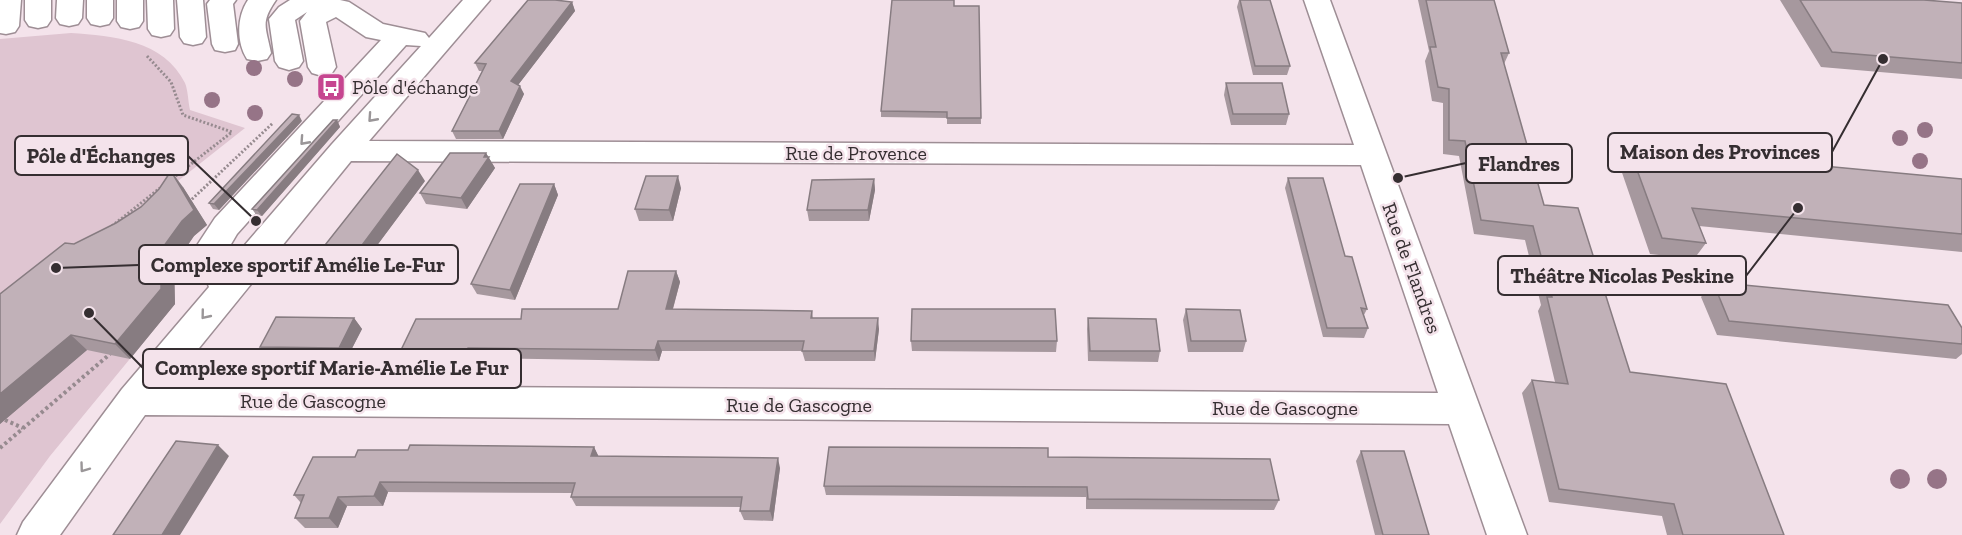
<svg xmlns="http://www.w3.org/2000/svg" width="1962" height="535" viewBox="0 0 1962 535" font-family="'Zilla Slab',serif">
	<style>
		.green { fill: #dfc5d1 }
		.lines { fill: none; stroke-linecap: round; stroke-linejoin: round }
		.minor-casing { stroke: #9e8e95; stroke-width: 3 }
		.path-far1 { stroke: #968a8f; stroke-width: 3; stroke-dasharray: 2 2; stroke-linecap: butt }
		.path { stroke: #968a8f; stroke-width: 4; stroke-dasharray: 3 3; stroke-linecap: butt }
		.minor { fill: #fff; fill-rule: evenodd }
		.tree { fill: #967487 }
		.wall { fill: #a6989e }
		.shaded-wall { fill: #877c81 }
		.building { fill: #c1b1b8; stroke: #877c81; stroke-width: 1.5 }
		.oneway { stroke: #9a9698 }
		.labels { text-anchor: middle; stroke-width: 5; stroke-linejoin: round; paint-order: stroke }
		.poi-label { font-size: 20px; fill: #352e31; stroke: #f4e3eb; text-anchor: start }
		.street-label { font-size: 20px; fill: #352e31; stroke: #f4e3eb }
		.leader { fill: none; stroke: #352e31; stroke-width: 2 }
		.callout-dot { fill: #352e31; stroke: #f4e3eb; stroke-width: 2 }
		.callout { fill: #f4e3eb; stroke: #352e31; stroke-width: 2 }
		.callout-label { font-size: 21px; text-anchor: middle; font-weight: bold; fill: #352e31 }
	</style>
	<rect width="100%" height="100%" fill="#f4e3eb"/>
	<path class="green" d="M71,33c42,3 93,7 114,50 3,7 3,18 5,27l55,18 -162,128 92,48 -125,152 -50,68v-485z"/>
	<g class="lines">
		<g class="minor-casing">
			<path id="minor" d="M0,0h21l-2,26 -4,6 -9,2 -6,-1z
				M25,0h26v20l-4,6 -9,2 -9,-2 -4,-6z
				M57,0h26l-1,18 -4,6 -9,2 -9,-2 -4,-6z
				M87,0h26v18l-4,6 -9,2 -9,-2 -4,-6z
				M117,0h26v21l-4,6 -9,2 -9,-2 -4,-6z
				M147,0h26l1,29 -4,6 -9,2 -9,-2 -4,-6z
				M177,0h26l3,37 -4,6 -9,2 -9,-2 -4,-6z
				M210,0h26l-3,4 5,40 -3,6 -10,2 -10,-2 -3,-6 -5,-40z
				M248,0h28c-16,23 -10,27 -5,53l-4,6 -10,2 -10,-2c-11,-17 -10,-43 1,-59z
				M290,0h50l9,2 34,22 42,9 4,5 34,-38h27l-121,141 985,4 -50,-145h26l197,535h-40l-38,-111 -1304,-9 -85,120h-43l6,-13 99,-133 87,-102 -15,-37 21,-32 166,-178 -15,-3 -30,-20 -10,5 10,45 -4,6 -10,3 -10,-3 -4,-6 -8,-46 7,-9 -12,8 8,41 -4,6 -10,3 -10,-3 -4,-6 -6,-42 10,-12zM406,45l15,1 -89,98 -101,117 -4,-10 10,-17zM351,161l1010,4 77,228 -1269,-8z"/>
		</g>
		<path class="path-far1" d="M147,56l24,26 12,33 49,17 -59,46
			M189,202l84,-79
			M112,226l48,-38"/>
		<path class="path" d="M5,420l18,8
			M0,448l110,-94"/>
		<use href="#minor" class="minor"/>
	</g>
	<g class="tree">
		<circle cx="254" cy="68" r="8"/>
		<circle cx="295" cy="79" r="8"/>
		<circle cx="212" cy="100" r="8"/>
		<circle cx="255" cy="113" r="8"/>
		<circle cx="1925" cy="130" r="8"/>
		<circle cx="1900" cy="138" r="8"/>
		<circle cx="1920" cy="161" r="8"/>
		<circle cx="1900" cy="479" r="10"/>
		<circle cx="1937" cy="479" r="10"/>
	</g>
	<path class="wall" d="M1239,0h31l20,66 -3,9h-34l-16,-68z
		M1418,0h76l15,53 -5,11 40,141 86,167 154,163h-117l-5,-19 -113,-14 -27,-109 10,-13 23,2 -17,-71 3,-6 -16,-65 -51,-6 -15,-78 -16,-2v-51l-11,-2 -7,-40 4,-10z
		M1780,0h144l38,3v76l-141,-12z
		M572,2l3,9 -57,74 6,9 -21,45h-47l-4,-8 30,-60h-3l-4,-8z
		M954,6h25l2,118h-34v-6l-66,-1v-6z
		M1226,83l63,31 -3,11h-55l-7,-30z
		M337,120l3,7 -78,89h-5l-5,-7z
		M302,121l-83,89 -6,-1 -4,-6z
		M1629,148l333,31v73l-263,-26 7,17 -12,16 -44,-5 -31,-90z
		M486,153l9,15 -28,41 -41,-5 -6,-11z
		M1288,178l57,78 22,53 -3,6 4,13 -4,10 -41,-1 -38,-149z
		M874,179l1,11 -6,31h-60l-2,-11z
		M425,181l-70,94 -33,-5 -8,-11z
		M554,184l4,11 -43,105 -38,-6 -6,-10z
		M183,187l24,38 -13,11 -20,29 1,39 -45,55 -43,-9 -87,74v-130l74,-50 42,-21z
		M681,188l-8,33h-34l-4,-12z
		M676,271l4,11 -7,27 139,2 1,7 66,11 -4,32h-70l-3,-10h-140l-3,10 -185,-3 -1,3 -65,-1 -7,-10 120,-31 97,-10z
		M1713,282l249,46v26l-6,5 -239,-24 -16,-38z
		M1186,309l60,32 -3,11h-55l-5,-32z
		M354,318l8,11 -15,29 -78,-1 -9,-10z
		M1088,318l72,33 -2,11 -70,-1 -1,-32z
		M911,341h146l-1,11 -144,-1z
		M594,447l4,9 182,12 -7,53 -29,-1 -4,-9 1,-4 -165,-1 -5,-9 1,-4 -184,-1 -5,14h-36l-9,22h-33l-10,-10 6,-15 -7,-8 61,-38 53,-7z
		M1361,451l68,84h-54l-19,-74z
		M1048,457l231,43 -5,10 -188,-1v-12l-260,-2 -2,-9z"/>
	<path class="shaded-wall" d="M572,2l3,9 -60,78 -4,-8z
		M520,86l4,8 -21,45 -4,-8z
		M299,115l3,6 -83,89 -5,-6z
		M337,120l3,7 -78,89 -5,-6z
		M486,153l9,15 -28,41 -6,-11z
		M418,170l7,11 -70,94 -7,-11z
		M171,171l12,16 24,38 -13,11 -20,29 1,39 -45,55 -15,-15 46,-94 21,-29z
		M678,176l3,12 -8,33 -4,-11z
		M874,179l1,11 -6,31 -1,-11z
		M554,184l4,11 -43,105 -5,-10z
		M676,271l4,11 -10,37 -4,-10z
		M354,318l8,11 -15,29 -8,-10z
		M878,318l1,11 -4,32 -1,-10z
		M71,335l16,15 -87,74v-30z
		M658,341l4,10 -3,10 -4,-11z
		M468,348l6,10 -1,3 -6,-10z
		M218,445l11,11 -49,79h-18z
		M594,447l5,10 -8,-1z
		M778,458l2,10 -7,53 -3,-10z
		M380,482l8,10 -5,14 -9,-10z
		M338,497l9,9 -9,22 -9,-10z"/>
	<path class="building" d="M528,0h27l17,2 -61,79 9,5 -21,45h-47l34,-67 -11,-1z
		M892,0h62v6h25l2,112h-34v-6l-66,-1z
		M1240,0h30l20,66h-35z
		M1426,0h68l15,53h-8l43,152 34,3 52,164 96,12 58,151h-101l-9,-31 -115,-15 -27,-109 36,4 -21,-87h5l-19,-71 -52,-6 -16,-79 -16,-1v-51l-11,-2 -8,-40h6z
		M1800,0h124l38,3v60l-130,-11z
		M1226,83h56l7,31h-56z
		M292,114l7,1 -85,89 -5,-1z
		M333,120h4l-80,90 -5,-1z
		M1629,148l333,31v55l-270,-26 14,35 -44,-5z
		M450,153h36l-2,4h5l-28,41 -41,-5z
		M397,154l21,16 -70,94 -34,-5z
		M171,171l23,39 -12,11 -21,29v39l-46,55 -44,-9 -71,59v-100l65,-51 9,1 42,-21 25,-16 18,-18z
		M646,176h32l-9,34 -34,-1z
		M1288,178h35l22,78 7,1 15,52 -6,-1 7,20h-41z
		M874,179l-6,31h-61l5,-30z
		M520,184h34l-44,106 -39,-6z
		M628,271h48l-10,38 146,2 -1,7h67l-4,33h-72l2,-10h-146l-3,9 -187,-2 -1,3 -66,-1 15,-31h105l1,-10h96z
		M1713,282l235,23 14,23v16l-233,-23z
		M912,309h143l2,32h-146z
		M1186,309l54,1 6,31h-55z
		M276,317l78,1 -15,30 -79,-1z
		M1088,318l68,1 4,32h-70z
		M176,441l42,4 -56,90h-49z
		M410,445l184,2 -3,9 187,2 -8,53h-30l2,-14h-171l4,-14 -195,-1 -6,14 -36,1 -9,21h-34l9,-23h-10l19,-38h42l3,-7h50z
		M829,447l219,1v9l222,2 9,41 -191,-1 -1,-12 -263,-1z
		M1361,451h43l25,84h-46z"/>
	<defs><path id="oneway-chevron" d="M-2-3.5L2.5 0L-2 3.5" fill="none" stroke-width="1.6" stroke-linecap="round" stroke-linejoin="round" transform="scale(1.5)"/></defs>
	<g class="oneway">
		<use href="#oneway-chevron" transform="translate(372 118) rotate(132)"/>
		<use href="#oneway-chevron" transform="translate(304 141) rotate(132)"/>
		<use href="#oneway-chevron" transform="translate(205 315) rotate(129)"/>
		<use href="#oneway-chevron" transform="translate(84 468) rotate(126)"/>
	</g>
	<defs>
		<g id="bus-square" transform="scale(1.5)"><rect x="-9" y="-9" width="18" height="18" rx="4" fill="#c64690" stroke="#f4e3eb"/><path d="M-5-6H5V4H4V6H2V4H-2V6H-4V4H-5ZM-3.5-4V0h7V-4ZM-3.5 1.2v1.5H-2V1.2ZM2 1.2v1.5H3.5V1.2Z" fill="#fff"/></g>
	</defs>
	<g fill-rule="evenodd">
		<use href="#bus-square" x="331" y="87"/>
	</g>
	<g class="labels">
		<g class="poi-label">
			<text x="352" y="94">Pôle d'échange</text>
		</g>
		<g class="street-label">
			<text x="856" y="160">Rue de Provence</text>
			<text transform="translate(1412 268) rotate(70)" y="7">Rue de Flandres</text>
			<text x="313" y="408">Rue de Gascogne</text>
			<text x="799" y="412">Rue de Gascogne</text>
			<text x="1285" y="415">Rue de Gascogne</text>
		</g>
	</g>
	<path class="leader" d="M1883 59L1832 152M256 221L188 156M1398 178L1466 163M56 268L139 265M1798 208L1746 276M89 313L143 368"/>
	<g class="callout-dot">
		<circle cx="1883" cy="59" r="6"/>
		<circle cx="256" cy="221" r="6"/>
		<circle cx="1398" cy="178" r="6"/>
		<circle cx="56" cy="268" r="6"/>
		<circle cx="1798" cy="208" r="6"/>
		<circle cx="89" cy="313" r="6"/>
	</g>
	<g class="callout">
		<rect x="1608" y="133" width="224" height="39" rx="6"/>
		<rect x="15" y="136" width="173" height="39" rx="6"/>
		<rect x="1466" y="144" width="106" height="39" rx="6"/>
		<rect x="139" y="245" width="319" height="39" rx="6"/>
		<rect x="1498" y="256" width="248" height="39" rx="6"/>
		<rect x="143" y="349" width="378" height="39" rx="6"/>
	</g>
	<g class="callout-label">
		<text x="1720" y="159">Maison des Provinces</text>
		<text x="101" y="163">Pôle d'Échanges</text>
		<text x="1519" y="171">Flandres</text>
		<text x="298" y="272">Complexe sportif Amélie Le-Fur</text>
		<text x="1622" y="283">Théâtre Nicolas Peskine</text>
		<text x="332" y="375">Complexe sportif Marie-Amélie Le Fur</text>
	</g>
</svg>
